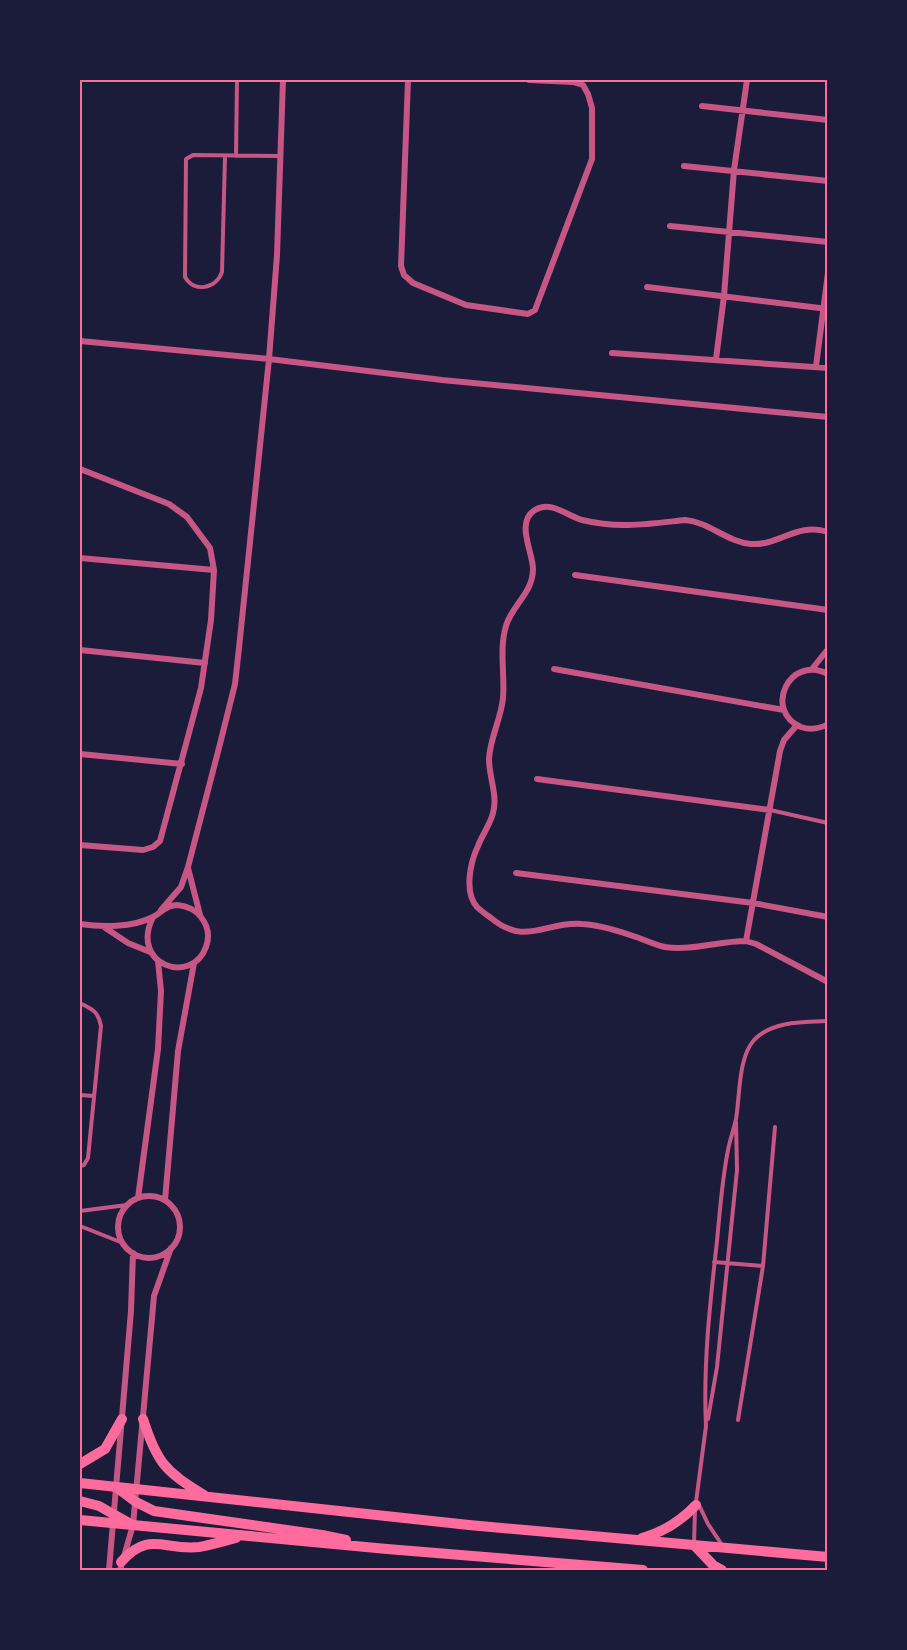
<svg xmlns="http://www.w3.org/2000/svg" width="907" height="1650" viewBox="0 0 907 1650" font-family="'PT Sans Narrow',sans-serif">
	<style>
		.lines { fill: none; stroke-linecap: round; stroke-linejoin: round }
		.service { stroke: #c65784; stroke-width: 4 }
		.minor { stroke: #c65784; stroke-width: 6 }
		.secondary { stroke: #ff6b9d; stroke-width: 10 }
		.neatline { fill: none; stroke: #ff6b9d; stroke-width: 2 }
	</style>
	<rect width="100%" height="100%" fill="#1b1b3a"/>
	<g class="lines">
		<path class="service" d="M225,156l-3,116c-6,17 -28,21 -37,5l1,-118 7,-4 87,1
			M236,156l1,-76
			M770,810l58,13
			M80,1003c13,7 18,8 21,23l-13,132 -4,7 -4,1
			M80,1095l14,1
			M80,1211l47,-6
			M80,1226l43,17
			M714,1262l49,4 12,-139
			M708,1419l9,-52 20,-197 -1,-48
			M738,1420l25,-154
			M706,1427c-3,-62 4,-124 11,-186 3,-31 5,-61 11,-91 2,-11 6,-21 8,-31 4,-23 2,-61 18,-79 18,-19 49,-18 74,-19
			M696,1502l10,-76
			M699,1505l9,19 14,21
			M694,1544l1,-34"/>
		<path class="minor" d="M408,80l-7,186 3,9 9,8 53,22 62,9 7,-4 57,-151v-51l-4,-14 -5,-9 -10,-3 -44,-2
			M702,106l126,14
			M684,166l144,15
			M670,226l158,16
			M647,287l181,22
			M80,341l189,18 173,21 386,37
			M612,353l216,15
			M716,359l8,-63 10,-126 13,-90
			M816,366l12,-93
			M80,469l89,35 18,13 23,31 4,22 -3,50 -10,68 -41,153 -7,6 -10,3 -63,-5
			M828,532c-31,-10 -49,14 -77,12 -24,-2 -42,-22 -66,-24 -37,4 -66,9 -103,0 -15,-4 -31,-20 -47,-10 -20,12 -2,42 -2,59 0,24 -21,36 -27,57 -7,23 -1,48 -3,72 -2,21 -13,40 -14,61 0,18 9,37 4,54 -3,12 -11,22 -15,33 -8,17 -14,46 -1,61 4,4 10,8 14,11 35,29 54,3 91,6 19,1 39,8 57,14 8,3 17,7 26,9 27,4 54,-6 81,-6l10,3 72,38
			M80,558l134,12
			M575,575l253,35
			M80,650l125,13
			M554,669l230,41
			M812,669l16,-20
			M828,674c-39,-20 -65,37 -27,53 9,3 18,2 27,-3
			M80,754l102,10
			M537,779l233,31
			M188,868l12,47
			M516,873l237,30 75,14
			M161,910l20,-23 7,-20 32,-123 15,-60 4,-36 30,-289 8,-104 6,-175
			M80,924c21,3 52,4 73,-7 8,-4 13,-12 24,-12 9,1 19,5 24,12 7,9 9,19 5,30 -14,39 -77,18 -53,-30
			M104,927l24,16 22,9
			M746,941l34,-190 4,-11 13,-15
			M118 1227a31 31 0 1 1 62 0a31 31 0 1 1-62 0Z
			M138,1198l20,-149 3,-58 -3,-30
			M165,1200l13,-149 16,-88
			M109,1570l22,-259 2,-58
			M120,1570l13,-45 21,-229 17,-48"/>
		<path class="secondary" d="M143,1419c14,44 22,52 61,76
			M80,1464l25,-15 17,-30
			M80,1483l389,42 359,32
			M116,1487l20,15 18,9 168,24 24,5
			M80,1501l19,5 32,18
			M80,1520l307,29 256,21
			M642,1538c22,-6 38,-16 54,-33
			M694,1545l19,20 9,5
			M121,1562c28,-32 43,-11 78,-15 12,-2 25,-6 37,-9"/>
	</g>
	<rect width="907" height="1650" fill="none" stroke="#1b1b3a" stroke-width="162"/>
	<rect x="81" y="81" width="745" height="1488" class="neatline"/>
</svg>
